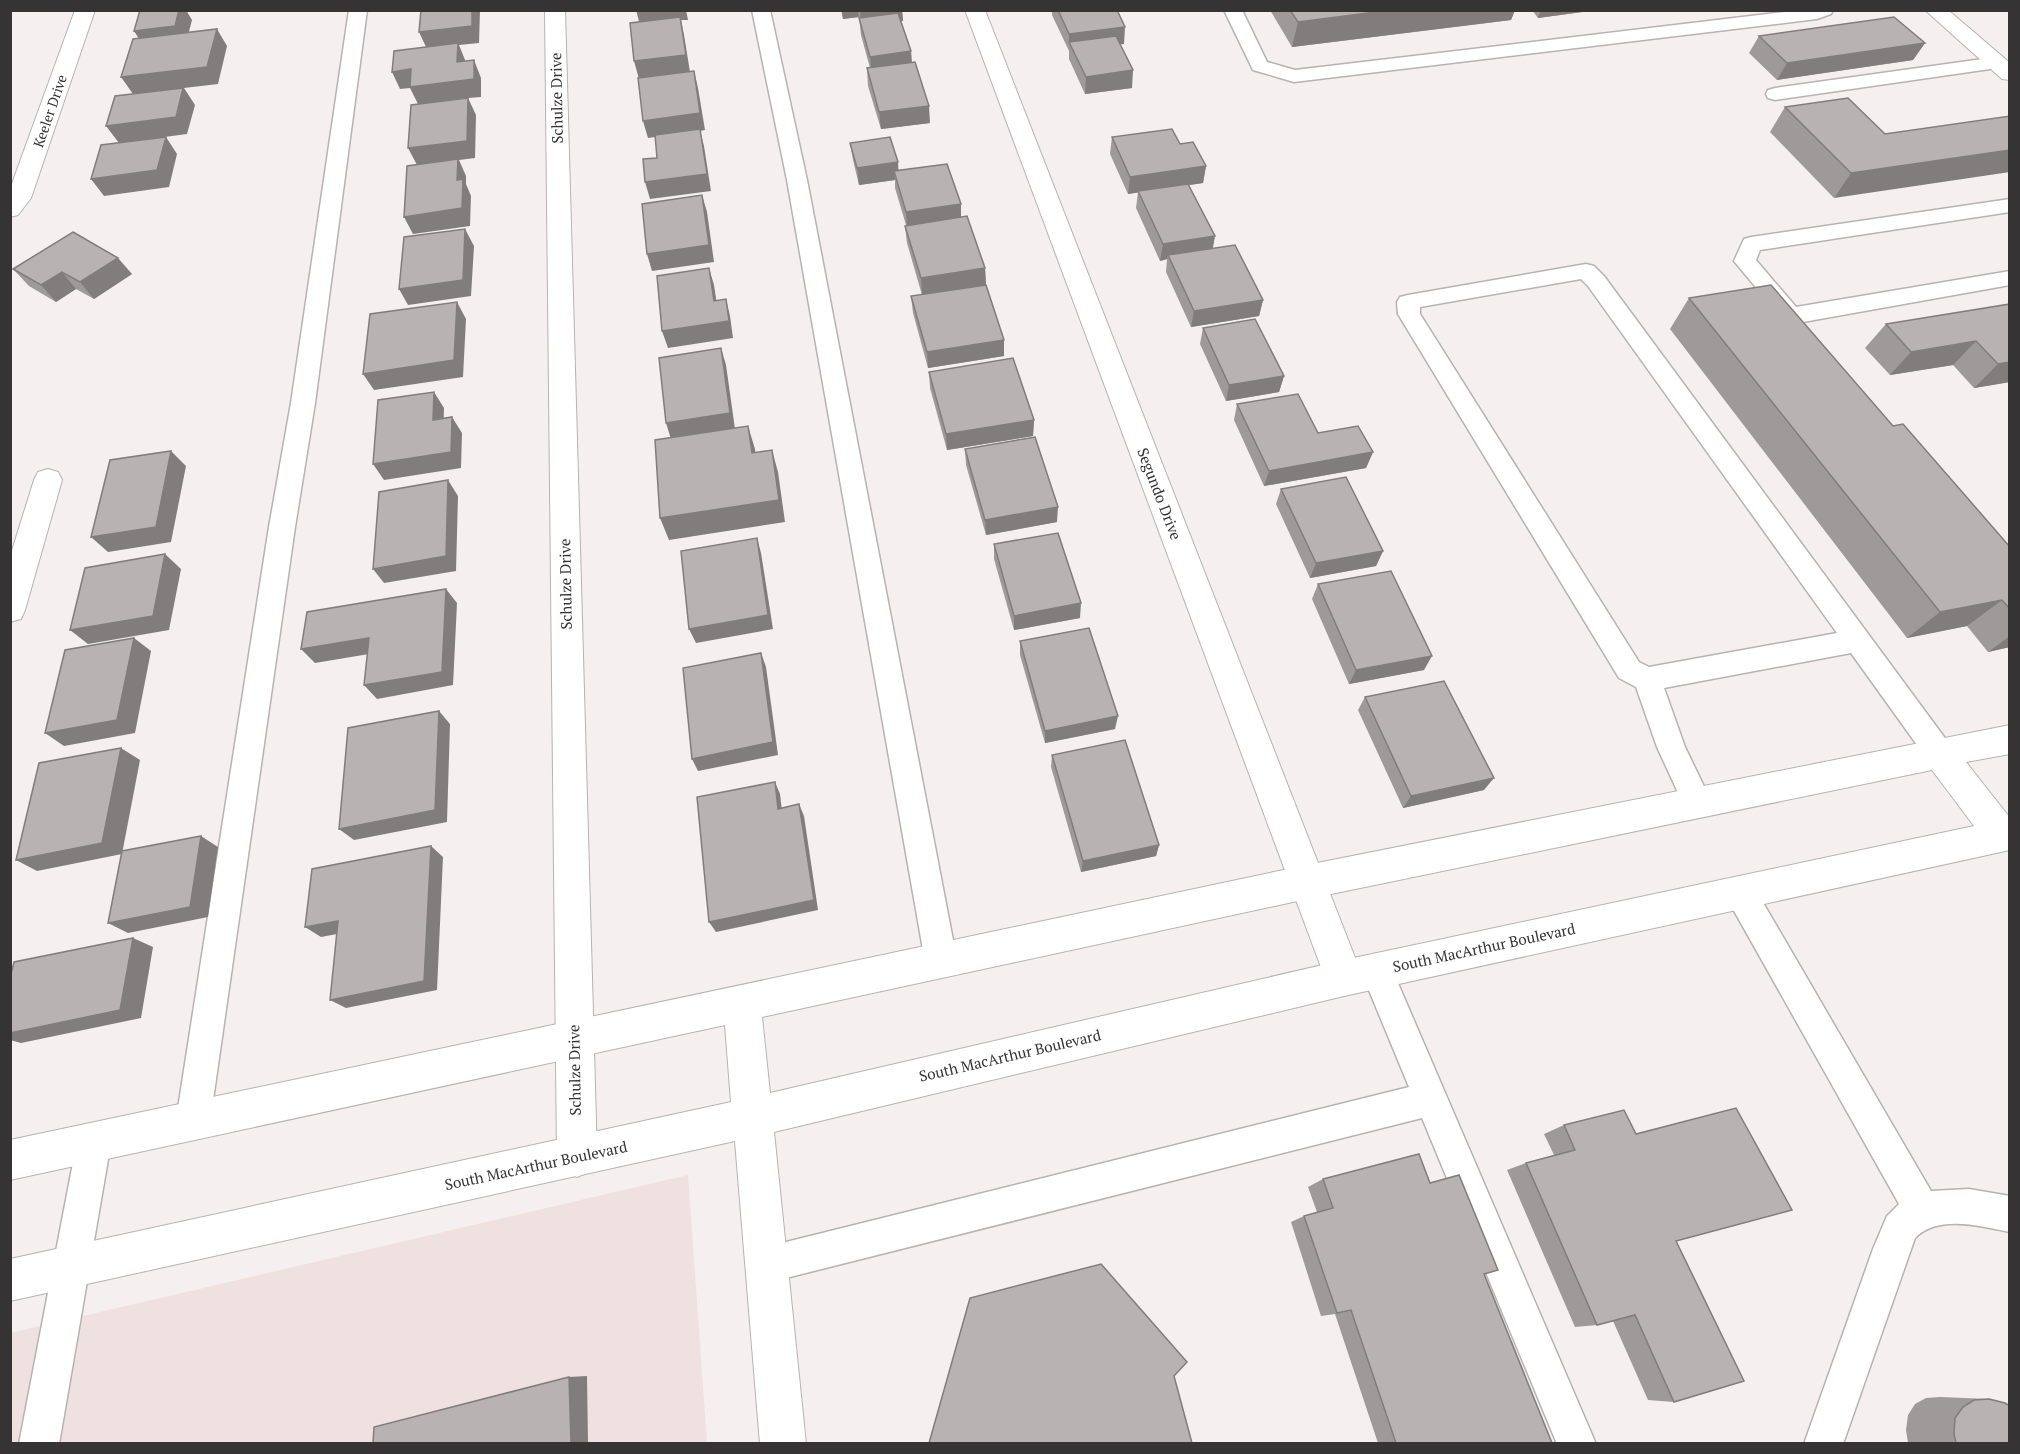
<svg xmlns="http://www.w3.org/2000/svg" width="2020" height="1454" viewBox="0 0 2020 1454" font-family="'PT Serif',serif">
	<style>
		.built { fill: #efe1df }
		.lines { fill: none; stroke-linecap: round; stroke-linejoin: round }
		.lane-casing { stroke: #b8b2b2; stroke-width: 3 }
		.street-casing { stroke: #b8b2b2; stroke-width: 2 }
		.secondary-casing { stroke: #b8b2b2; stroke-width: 2 }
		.lane { fill: #fff; fill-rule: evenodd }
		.street { fill: #fff; fill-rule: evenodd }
		.secondary { fill: #fff; fill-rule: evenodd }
		.wall { fill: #9e9a99 }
		.shaded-wall { fill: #817d7d }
		.building { fill: #b8b3b2; stroke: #817d7d; stroke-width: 1.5 }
		.labels { text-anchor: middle; stroke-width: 6; stroke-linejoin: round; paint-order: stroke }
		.far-street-label { font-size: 14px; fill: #353333; stroke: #fff }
		.street-label { font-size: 15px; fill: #353333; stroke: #fff }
	</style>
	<rect width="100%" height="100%" fill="#f5efef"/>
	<path class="built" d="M688,1175l19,268h-696l-1,-110z"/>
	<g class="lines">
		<g class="lane-casing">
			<path id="lane" d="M349,10h18l-52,393 -20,124 -85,594 -5,12 -12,5 -12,-5 -5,-12 93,-594 22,-124z
				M752,10h18l37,170 150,781 -5,11 -11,5 -11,-5 -5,-11 -138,-781z
				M1224,10h18l25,52 28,8 507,-60h31l-2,4 -14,5 -523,63 -41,-12z
				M1997,57l7,2 2,4 -2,4 -229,33 -7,-2 -2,-4 2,-4 7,-2z
				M2010,199v13l-250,38 -4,10 40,47 214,-36v14l-218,39 -9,-4 -49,-59 10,-22 7,-2z
				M1586,264l8,2 10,10 346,469 4,9 -4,9 -10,4 -10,-4 -79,-110 -187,35 21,59 27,56 -5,9 -10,4 -10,-4 -30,-65 -21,-60 -17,-9 -221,-364 -1,-12 3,-5 8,-2zM1581,279l7,7 249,347 -188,34 -10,-5 -219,-348v-7z
				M1740,877l11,5 180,309 38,-2 41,7v36c-30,-6 -72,-18 -95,6l-72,206h-39l69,-195 14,-33 12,-12 -170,-302 -4,-10 4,-10z
				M1377,955l11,5 208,484h-39l-135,-326 -656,165 -13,-5 -5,-13 5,-13 13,-5 643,-160 -48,-116 5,-11z
				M94,1125l12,5 5,12 -52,302h-40l58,-302 5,-12z"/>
		</g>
		<g class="street-casing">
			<path id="street" d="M75,10h20l-64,188 -13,17 -8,2v-28z
				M545,10h20l32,1147 -6,14 -14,6 -14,-6 -6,-14z
				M965,10h20l378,968 -6,13 -13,5 -13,-5 -6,-13z
				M48,469l10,3 4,8 -37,130 -4,9 -11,3v-65l24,-77 4,-8z"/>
		</g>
		<g class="secondary-casing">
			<path id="secondary" d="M1925,10h23l62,53v17l-8,-1z
				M2010,725v29l-44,8 44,56v32l-666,146 -570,136 32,312h-46l-25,-303 -725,160v-42l721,-157 -6,-77 -715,155v-40l1297,-275zM1932,770l42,56 -630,134 -574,133 -8,-76 545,-118z"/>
		</g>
		<use href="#lane" class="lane"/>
		<use href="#street" class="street"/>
		<use href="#secondary" class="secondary"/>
	</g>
	<path class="wall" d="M841,10h61l1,11h-2l10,30 1,12 18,60 -49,6 -13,-43 -1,-18h3l-9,-33 -2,-18 -16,2z
		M1052,10h65l7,34h-4l12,44 -47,6 -16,-35v-8l-17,-36z
		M1270,10h245l-4,10 -219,27z
		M1532,10h65l-59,8z
		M1759,36l166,7 -12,17 -136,20 -28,-27z
		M1785,107l100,27 -51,64 -64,-66z
		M1112,137l68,7 26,22 -3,17 -14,2 26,51 -3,12 51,52 -4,16 -68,11 -25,-55 1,-13 -7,2 -24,-53 2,-16 -10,2 -18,-40z
		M850,143l111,61v13l24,51 1,17 18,55v16l-76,12 -15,-55 -2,-17 11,-1 -15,-52 -2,-17 1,-1 -11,-37v-8l-36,5 -6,-25z
		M13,269l119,5 -38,25 -18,-10 -20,13 -27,-16z
		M1689,298l204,128 117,121v100l-22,5 -21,-26 -60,12 -237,-309z
		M2010,304v78l-36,6 -21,-23 -63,10 -25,-27 21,-24z
		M1203,328l81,48 -5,16 -53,9 -26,-57z
		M929,372l105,48 -1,16 -86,14 -17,-62z
		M1237,404l136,48 -7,16 -102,18 -30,-66z
		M965,449l92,73 -71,13 -20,-70z
		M1281,489l102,62 -7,15 -66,12 -34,-74z
		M994,544l86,74 -66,12 -20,-71z
		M1318,584l106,86 -75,14 -37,-85z
		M1020,641l95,88 -70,14 -25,-88z
		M1365,697l119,93 -81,18 -45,-98z
		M1052,755l107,90 -3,11 -75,16 -30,-105z
		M1564,1125l112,116 -2,161 -26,-2 -35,-79 -16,4 -22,2 -68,-157 19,-7 28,-8 -10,-21z
		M1323,1179l107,4 54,91 68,169h-174l-43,-129 -14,2 -30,-94 13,-6 13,-4 -9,-25z
		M1940,1397l49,2 21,44h-102l-2,-13 2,-15 7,-11 11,-6z"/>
	<path class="shaded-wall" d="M179,10h7l6,10 -6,23 -41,5 -11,-17z
		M472,10h8l-1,33 -20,2 6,15v20l-38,-31 -8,-17z
		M636,10h50l2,10h-7l3,15 6,37 -51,7 -5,-18 6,-36z
		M842,10h16l1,7 -16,2z
		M860,10h42l1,11 -42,5z
		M1391,10h124l-4,10 -219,27 6,-25z
		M1541,10h56l-59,8z
		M1125,27l-1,17 -51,6 -4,-8v9v-17z
		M217,29l10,17 -9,38 -34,4 11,17 -8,29 -68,9 -13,-17 27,-32 -12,-17z
		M1925,43l-12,17 -136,20 10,-17z
		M911,51l1,17 -40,6 -2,-17z
		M474,60l7,18v19l-13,1 8,17 -1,43 -16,2 7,16v8l5,12 -1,30 -57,8 -9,-17 13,-52 -9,-17 10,-44 -8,-16 -10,1 -8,-17z
		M1133,70l-1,18 -47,6 1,-17z
		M694,71l4,17 7,42 -5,1 4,15 7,45 -61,8 -5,-17 55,-51 -52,7 -5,-17z
		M929,106l1,17 -49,6 -2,-17z
		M166,137l11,17 -8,33 -65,9 -13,-17z
		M2010,150v22l-176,26 17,-25z
		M898,162l1,17 -5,-8 1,9 -36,5 -2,-17z
		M1206,166l-3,17 -75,11 2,-17z
		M702,195l5,17 7,50 -62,9 -5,-17z
		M961,204v17l-54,8 -1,-17z
		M465,229l9,17 -3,50 -63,9 -9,-16z
		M1215,236l-3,17 -44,2 -1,4 -7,2 3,-17z
		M118,258l14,16 -38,25 -14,-17z
		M709,268l5,17 5,33 -5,-17z
		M985,268l1,17 -64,10 -1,-17z
		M62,272l14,17 -20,13 -15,-17z
		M726,299l4,17 3,22 -65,10 -6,-17z
		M1263,300l-4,16 -68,11 3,-16z
		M457,302l9,17 -3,58 -89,13 -11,-16z
		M1004,340v16l-76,12 -1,-16z
		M1976,341l-23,24 -63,10 21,-23z
		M721,348l5,17 9,64 -64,10 -5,-16z
		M2010,362v20l-36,6 24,-24z
		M1284,376l-5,16 -53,9 3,-16z
		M434,392l10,16 -1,28 -10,-16z
		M452,417l10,16 -1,35 -77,12 -11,-16z
		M1034,420l-1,16 -86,14 -1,-16z
		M748,426l7,23 3,27 -6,-23z
		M772,450l6,22 7,50 -116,18 -9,-22z
		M171,451l15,15 -15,76 -63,10 -17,-15z
		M1373,452l-7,16 -102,18 5,-15z
		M448,480l10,16 -2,75 -72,12 -11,-14z
		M1058,507l-1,15 -71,13 -1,-15z
		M757,538l4,15 12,76 -77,14 -7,-14z
		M1383,551l-7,15 -66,12 6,-15z
		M165,554l16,15 -12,61 -81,14 -18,-14z
		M446,589l11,14 -4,82 -76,14 -13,-14z
		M2002,600l-35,26 -60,12 33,-26z
		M1081,603l-1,15 -66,12v-14z
		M2010,636v11l-22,5z
		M134,638l17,13 -16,82 -71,13 -19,-13z
		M369,638l12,14 -66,11 -14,-14z
		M761,653l5,14 12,88 -80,16 -6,-12z
		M1432,656l-8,14 -75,14 7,-14z
		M439,711l11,13 -3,98 -93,18 -15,-11z
		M1118,716l-3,13 -70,14v-12z
		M121,748l19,12 -18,94 -85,17 -21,-11z
		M1494,778l-10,12 -81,18 8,-12z
		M775,782l5,12 3,26 -5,-11z
		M799,804l5,12 14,94 -102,22 -7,-10z
		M201,836l17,11 -10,70 -80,16 -20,-10z
		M1159,845l-3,11 -75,16 2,-11z
		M431,846l12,11 -6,133 -91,18 -16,-8z
		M338,921l15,10 -32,6 -16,-10z
		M133,938l20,9 -12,71 -120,25 -11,-3v-7z
		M587,1376l1,67h-17l-2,-66z"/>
	<path class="building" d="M140,10h39l-4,16 -41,5z
		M421,10h51v16l-53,6z
		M1058,10h59l8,17 -56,7z
		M1290,10h101l-93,12z
		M898,13l13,38 -41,6 -11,-39z
		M680,17l6,38 -52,6 -4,-38z
		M1894,17l31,26 -138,20 -28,-27z
		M217,29l-10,38 -86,10 12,-38z
		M1116,36l17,34 -47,7 -17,-35z
		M458,43l-1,19 17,-2v19l-64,8 1,-18 -19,3 2,-21z
		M915,62l14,44 -50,6 -12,-44z
		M694,71l6,42 -57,8 -5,-43z
		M183,88l-7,29 -70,9 9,-30z
		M468,98l-1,43 -59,7 3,-43z
		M1848,98l37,36 125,-18v34l-159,23 -66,-66z
		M700,129l7,45 -62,8 -2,-23 14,-1 -2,-23z
		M1172,129l8,15 13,-2 13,24 -76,11 -18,-40z
		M166,137l-9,33 -66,9 10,-34z
		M890,137l8,25 -41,6 -7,-25z
		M458,159l-1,21 6,-1 -1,29 -58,9 3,-51z
		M947,164l14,40 -55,8 -12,-41z
		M1188,184l27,52 -52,8 -25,-53z
		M702,195l7,50 -62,9 -5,-50z
		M967,216l18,52 -64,10 -16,-52z
		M465,229l-2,51 -64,9 5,-52z
		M73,232l45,26 -38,24 -18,-10 -21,13 -28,-16z
		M1235,245l28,55 -69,11 -26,-56z
		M709,268l5,33 12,-2 3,22 -67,10 -5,-55z
		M986,285l18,55 -77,12 -16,-56z
		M1771,285l122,141 10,-2 107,123v62l-8,-9 -62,12 -251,-314z
		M457,302l-3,58 -91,14 7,-60z
		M2010,304v58l-12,2 -22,-23 -65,11 -25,-28z
		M1255,319l29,57 -55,9 -26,-57z
		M721,348l9,65 -64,10 -7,-65z
		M1013,358l21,62 -88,14 -17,-62z
		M434,392l-1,28 19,-3 -1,35 -78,12 5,-64z
		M1298,394l20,39 40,-7 15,26 -104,19 -32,-67z
		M748,426l4,27 20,-3 7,50 -119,18 -5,-78z
		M1035,437l23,70 -73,13 -20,-71z
		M171,451l-15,76 -65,10 19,-77z
		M1346,477l37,74 -67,12 -35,-74z
		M448,480l-2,76 -73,13 6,-77z
		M1058,533l23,70 -67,13 -20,-72z
		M757,538l11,77 -79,14 -8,-78z
		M165,554l-12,62 -83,14 15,-62z
		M1391,571l41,85 -76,14 -38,-86z
		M446,589l-4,83 -78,13 5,-47 -68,11 6,-37z
		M1089,628l29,88 -73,15 -25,-90z
		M134,638l-17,82 -72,13 20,-83z
		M761,653l12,89 -81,17 -9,-91z
		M1444,681l50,97 -83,18 -46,-99z
		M439,711l-4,99 -96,19 9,-101z
		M1125,740l34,105 -76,16 -31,-106z
		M121,748l-19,95 -86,17 23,-97z
		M775,782l3,27 21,-5 15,96 -105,22 -12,-125z
		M201,836l-11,71 -82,16 14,-72z
		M431,846l-7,135 -94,19 8,-79 -33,6 7,-58z
		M133,938l-13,72 -110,23v-55l4,-16z
		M1736,1108l56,102 -116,31 68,140 -70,21 -39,-87 -38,10 -71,-162 49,-13 -11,-25 60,-15 12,24z
		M1419,1154l11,29 29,-8 39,95 -14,4 68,169h-156l-45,-133 -14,3 -33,-97 29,-8 -10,-29z
		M1101,1264l86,98 -13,14 18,67h-263l41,-145z
		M569,1377l2,66h-198l1,-16z
		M1989,1399l16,4 5,3v37h-54l-2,-9 1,-16 8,-11 11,-7z"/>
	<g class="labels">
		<g class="far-street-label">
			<text transform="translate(50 111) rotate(-71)" y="5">Keeler Drive</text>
		</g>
		<g class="street-label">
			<text transform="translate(557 98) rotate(-91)" y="5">Schulze Drive</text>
			<text transform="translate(1159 494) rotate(69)" y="5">Segundo Drive</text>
			<text transform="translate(566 584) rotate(-91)" y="5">Schulze Drive</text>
			<text transform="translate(1484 948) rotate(-12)" y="5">South MacArthur Boulevard</text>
			<text transform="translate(1010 1056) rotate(-13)" y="5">South MacArthur Boulevard</text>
			<text transform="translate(575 1070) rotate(-91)" y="5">Schulze Drive</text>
			<text transform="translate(536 1166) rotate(-12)" y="5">South MacArthur Boulevard</text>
		</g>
	</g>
	<rect width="2020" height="1454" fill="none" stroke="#353333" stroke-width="24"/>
</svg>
